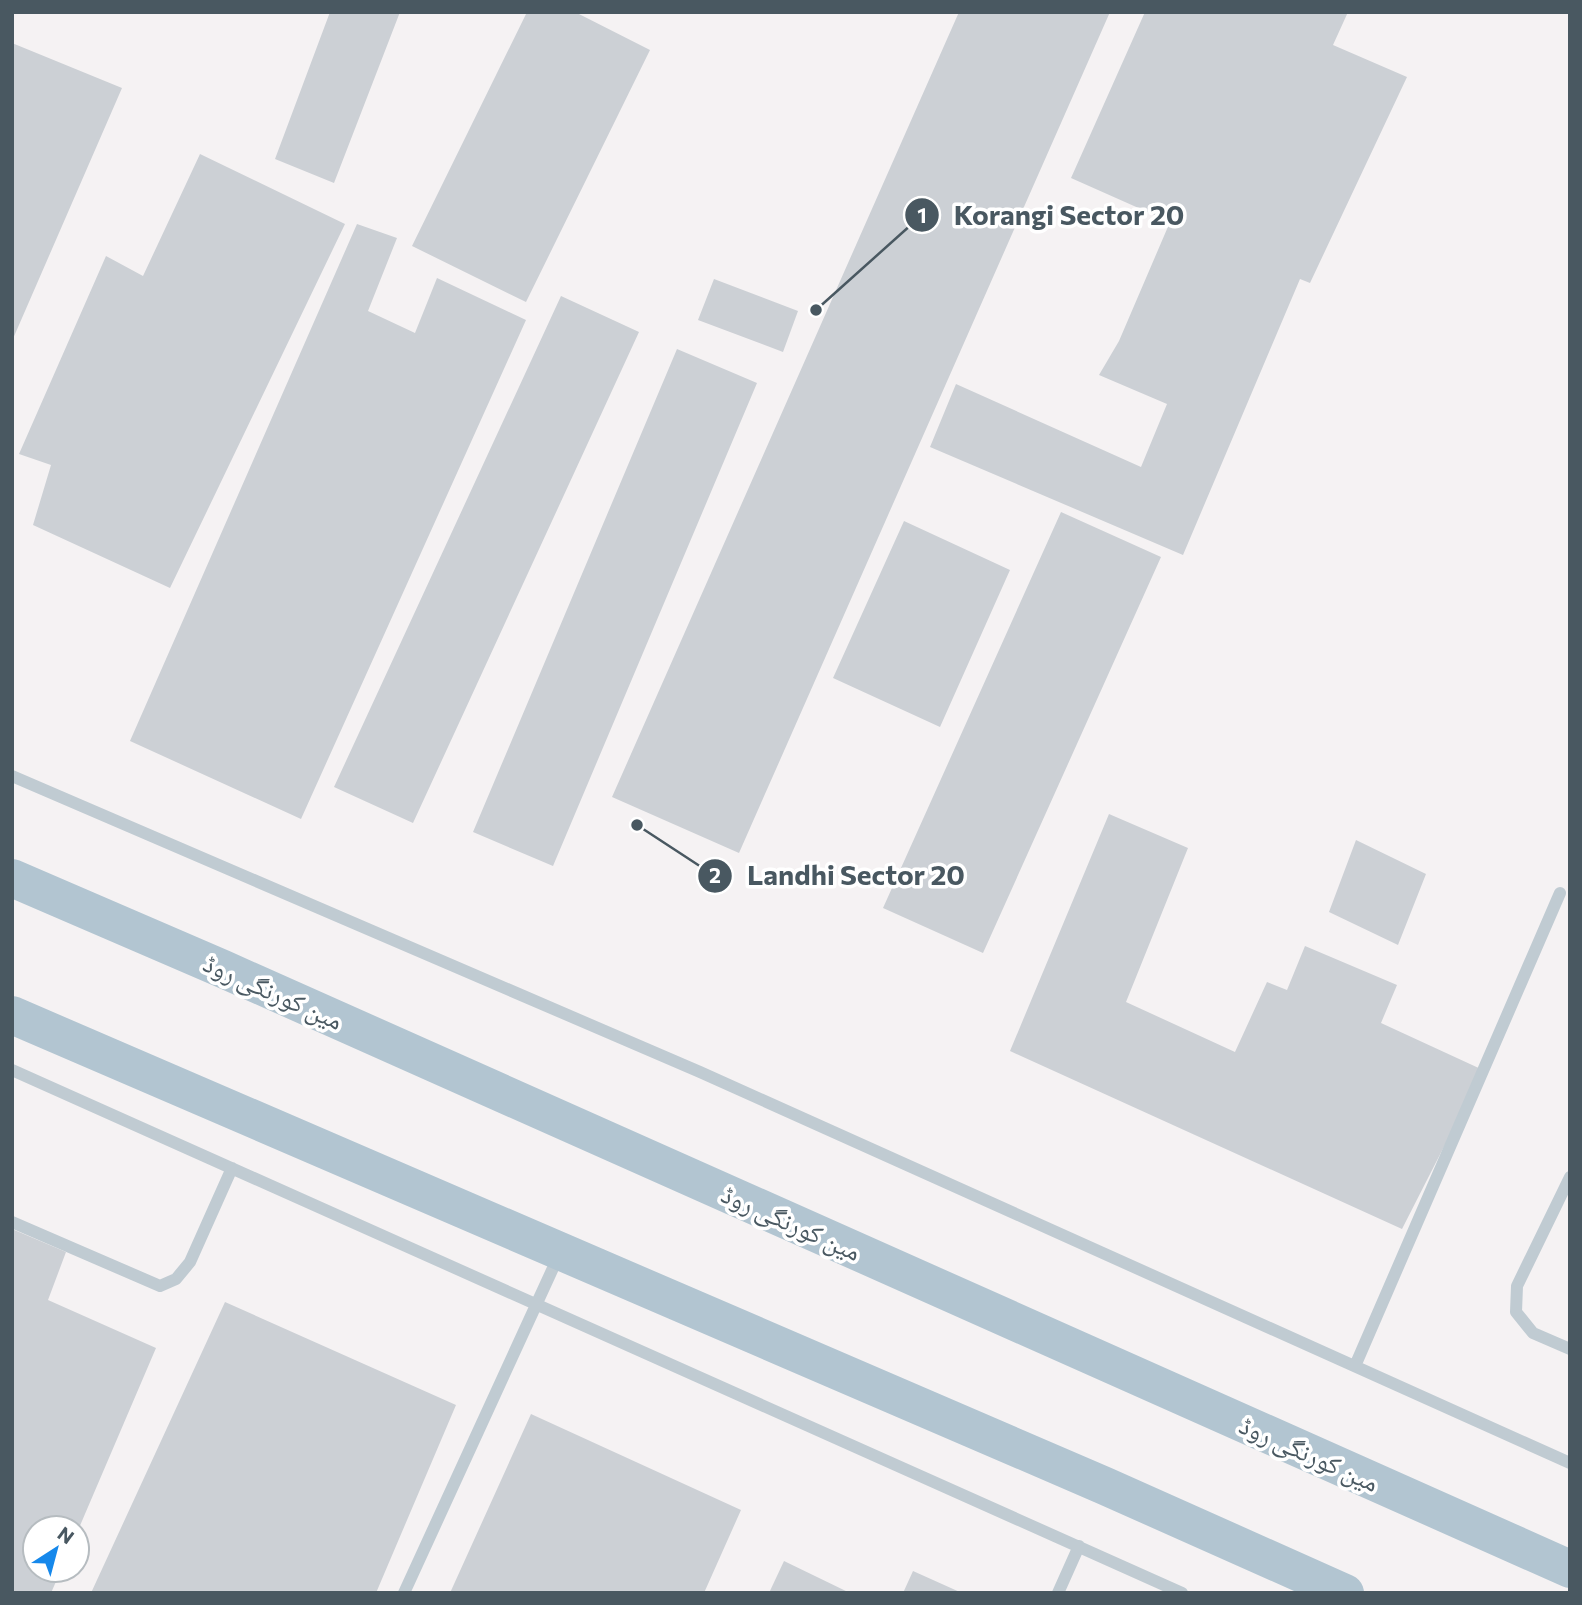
<svg xmlns="http://www.w3.org/2000/svg" width="1582" height="1605" viewBox="0 0 1582 1605" font-family="Commissioner,'Noto Naskh Arabic',sans-serif">
	<style>
		.building { fill: #ccd0d5 }
		.lines { fill: none; stroke-linecap: round; stroke-linejoin: round }
		.service { stroke: #c0cbd2; stroke-width: 12 }
		.primary { stroke: #b2c5d1; stroke-width: 38 }
		.labels { text-anchor: middle; stroke-width: 7; stroke-linejoin: round; paint-order: stroke }
		.street-label { font-size: 26px; fill: #495861; stroke: #fff }
		.leader { fill: none; stroke: #495861; stroke-width: 2.5 }
		.callout-dot { fill: #495861; stroke: #fff; stroke-width: 2.5 }
		.mark-label { font-size: 21px; text-anchor: middle; font-weight: bold; fill: #fff }
		.callout-label { font-size: 28px; text-anchor: middle; font-weight: bold; fill: #495861; stroke: #fff; stroke-width: 7; stroke-linejoin: round; paint-order: stroke }
	</style>
	<rect width="100%" height="100%" fill="#f5f2f3"/>
	<path class="building" d="M330,12h70l-66,171 -59,-24z
		M527,12h48l75,38 -124,252 -114,-56z
		M959,12h151l-371,841 -127,-56z
		M1145,12h203l-15,33 74,32 -97,206 -10,-4 -117,276 -253,-108 26,-63 185,83 26,-63 -68,-29 20,-34 51,-119 -99,-44z
		M12,43l110,45 -110,253z
		M200,154l145,70 -175,364 -137,-63 18,-60 -32,-11 87,-198 37,20z
		M357,224l40,14 -29,73 47,22 22,-55 89,42 -225,499 -171,-78z
		M714,279l84,32 -15,41 -85,-32z
		M561,296l78,36 -226,491 -79,-36z
		M677,349l80,34 -204,483 -80,-34z
		M1061,512l100,45 -178,396 -100,-45z
		M904,521l106,49 -70,157 -107,-49z
		M1109,814l79,34 -62,154 109,50 32,-70 20,8 18,-44 92,39 -16,38 102,47 -81,159 -392,-178z
		M1356,840l70,34 -28,71 -69,-33z
		M12,1229l54,23 -18,48 108,48 -77,180h-44v42h26l-10,23h-39z
		M225,1302l231,103 -80,188h-285z
		M531,1414l210,96 -37,83h-254z
		M784,1561l66,32h-81z
		M913,1571l49,22h-59z"/>
	<g class="lines">
		<path class="service" d="M12,776l688,296 870,391
			M12,1070l1170,523
			M1570,1177l-53,109 -1,26 17,21 37,16
			M12,1222l148,64 16,-7 14,-17 42,-94
			M1355,1366l205,-473
			M404,1593l155,-338
			M1058,1593l21,-47"/>
		<path class="primary" d="M12,878l211,91 1347,600
			M12,1015l1093,471 240,107"/>
	</g>
	<g class="labels">
		<g class="street-label">
			<text transform="translate(273 992) rotate(24)" y="9">مین کورنگی روڈ</text>
			<text transform="translate(791 1223) rotate(24)" y="9">مین کورنگی روڈ</text>
			<text transform="translate(1309 1454) rotate(24)" y="9">مین کورنگی روڈ</text>
		</g>
	</g>
	<path class="leader" d="M816 310L922 215M637 825L715 876"/>
	<g class="callout-dot">
		<circle cx="816" cy="310" r="7"/>
		<circle cx="637" cy="825" r="7"/>
		<circle cx="922" cy="215" r="18"/>
		<circle cx="715" cy="876" r="18"/>
	</g>
	<g class="mark-label">
		<text x="922" y="223">1</text>
		<text x="715" y="883">2</text>
	</g>
	<g class="callout-label">
		<text x="1069" y="225">Korangi Sector 20</text>
		<text x="856" y="885">Landhi Sector 20</text>
	</g>
	<rect width="1582" height="1605" fill="none" stroke="#495861" stroke-width="28"/>
	<g transform="translate(56 1549) rotate(36)"><circle r="33" fill="#ffffff" stroke="#b6bcc0" stroke-width="2"/>
	<path d="M0-5L12 26L0 18L-12 26Z" fill="#1688eb"/>
	<text y="-10" font-size="19" font-weight="bold" text-anchor="middle" fill="#495861">N</text>
	</g>
</svg>
